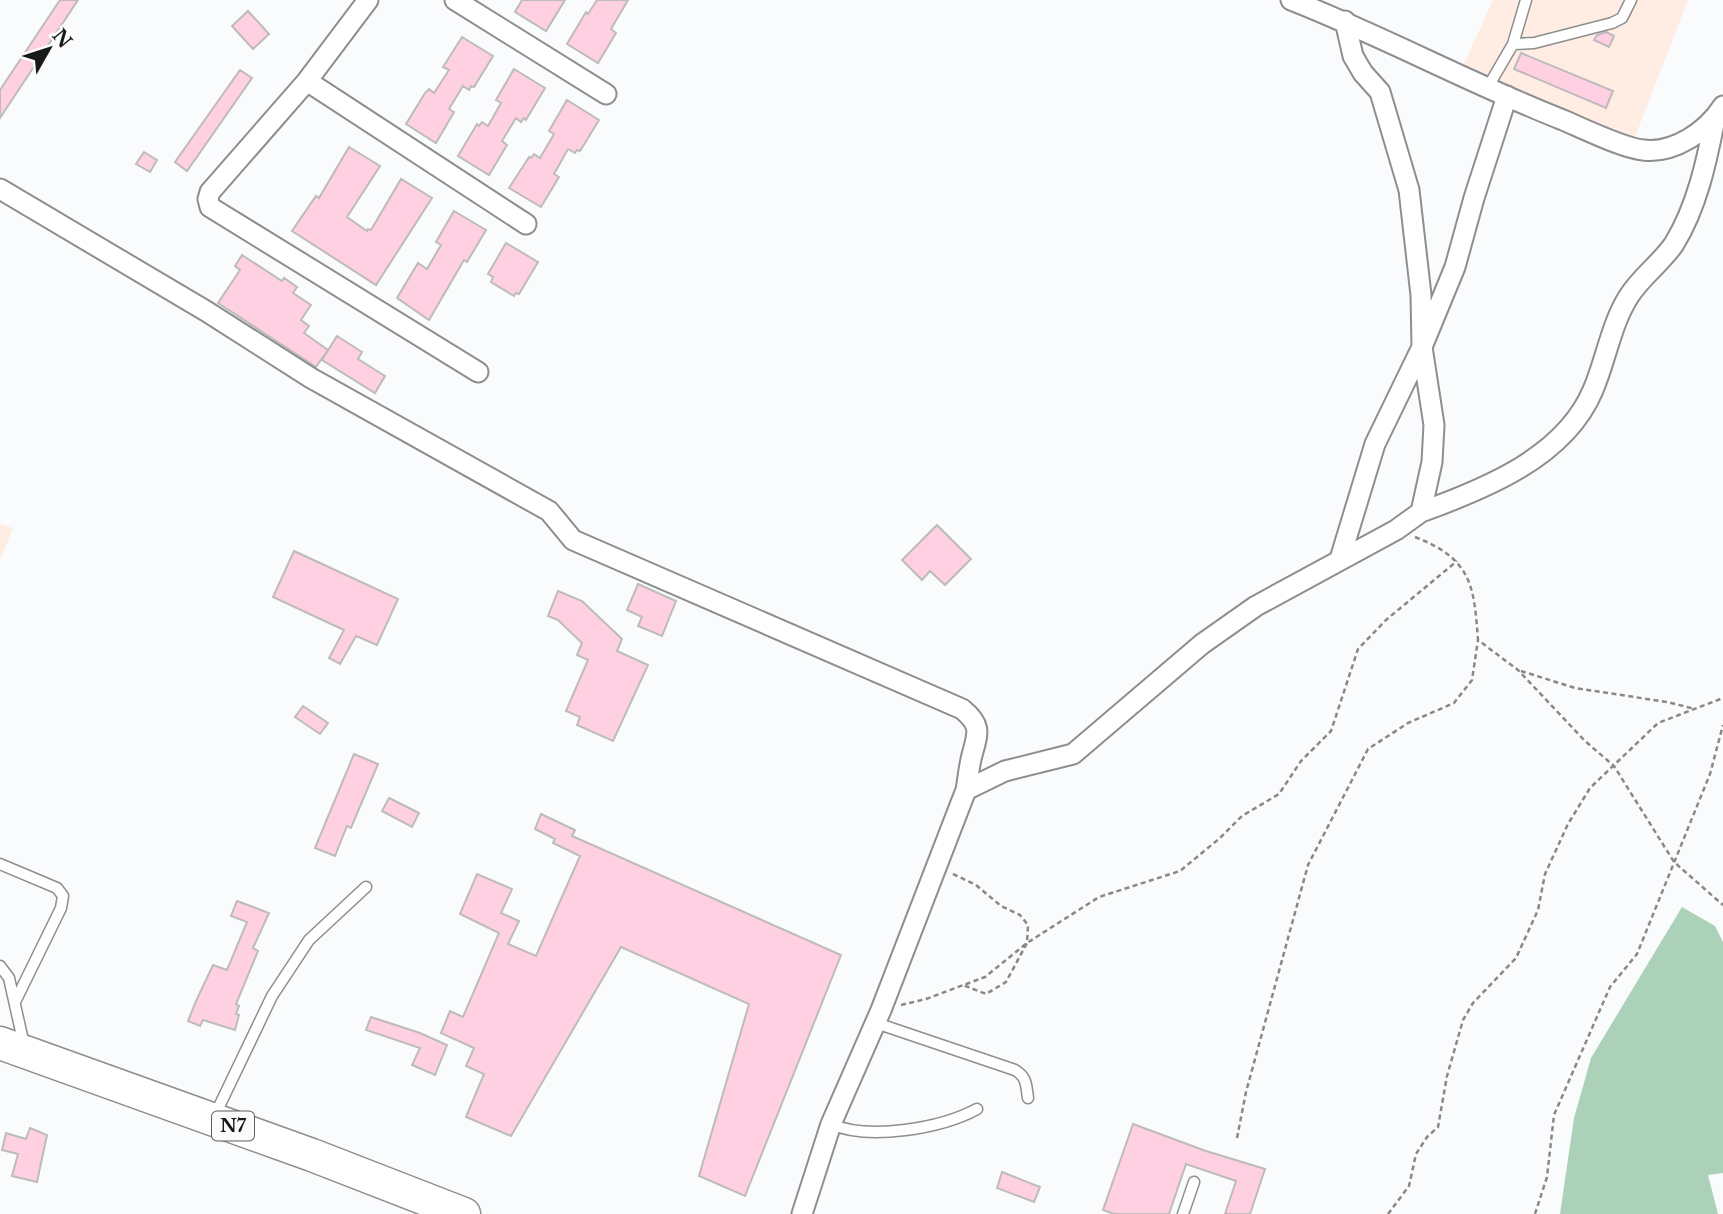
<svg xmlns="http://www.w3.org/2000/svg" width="1723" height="1214" viewBox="0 0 1723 1214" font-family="'Libre Baskerville',serif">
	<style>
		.industrial { fill: #ffece3 }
		.green { fill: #abd2b8 }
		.building { fill: #ffcfe2; stroke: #bdbbbc; stroke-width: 2 }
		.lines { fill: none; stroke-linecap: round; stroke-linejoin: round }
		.service-casing { stroke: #8d8e8f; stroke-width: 13 }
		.minor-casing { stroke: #8d8e8f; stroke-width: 23 }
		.trunk-casing { stroke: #8d8e8f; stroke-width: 35 }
		.path { stroke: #888889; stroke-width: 2.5; stroke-dasharray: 5 3.5; stroke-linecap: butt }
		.service { stroke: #fff; stroke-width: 10 }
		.minor { stroke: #fff; stroke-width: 19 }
		.trunk { stroke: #fff; stroke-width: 32 }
		.labels { text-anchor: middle; stroke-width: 5; stroke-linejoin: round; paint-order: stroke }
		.shield { fill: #fafbfc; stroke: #5c5d5d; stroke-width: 2 }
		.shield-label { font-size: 18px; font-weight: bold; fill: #191919 }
	</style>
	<rect width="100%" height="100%" fill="#fafbfc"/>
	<path class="industrial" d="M1493,0h195l-60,155 -174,-69z
		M0,524l13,4 -13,32z"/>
	<path class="green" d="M1682,907l33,19 8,16v231l-15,2 10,39h-158l14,-96 17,-60z"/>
	<path class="building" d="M60,0h18l-78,118v-28z
		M522,0h43l-19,31 -31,-19z
		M597,0h31l-17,29 5,4 -18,30 -31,-19 19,-32 2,2z
		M248,11l21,23 -16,15 -21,-23z
		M1606,32l8,4 -5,11 -15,-7 3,-5z
		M462,37l31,19 -19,31 -3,-1 -2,4 -6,-4 -14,23 5,3 -18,31 -30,-19 19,-31 4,-4 5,4 15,-23 -6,-3z
		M1521,53l92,38 -7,17 -92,-39z
		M514,69l31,19 -19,32 -2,-2 -3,4 -5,-4 -14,23 5,4 -18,30 -31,-19 19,-32 2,2 3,-4 6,4 13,-23 -5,-3z
		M240,70l12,8 -65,93 -12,-9z
		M567,100l32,20 -19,31 -3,-1 -2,3 -7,-4 -14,25 5,3 -18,30 -32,-19 20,-31 2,1 3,-4 6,4 14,-24 -5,-3z
		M349,147l31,19 -33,51 20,14 1,-2 3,1 30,-51 31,19 -56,87 -84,-54 24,-35 3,2z
		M144,152l13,8 -7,12 -14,-8z
		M454,211l32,19 -19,32 -3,-2 -35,60 -32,-22 21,-35 9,6 14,-24 -5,-3z
		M506,243l32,19 -19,32 -3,-1 -2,3 -23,-14 2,-5 -5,-3z
		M242,255l40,26 2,-3 13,9 -4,6 18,12 -10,15 8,6 -5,7 24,17 -12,17 -98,-64 22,-33 -5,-4z
		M337,336l25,16 -4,7 27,17 -10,17 -53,-33z
		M937,525l34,34 -26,26 -15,-14 -8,9 -20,-20z
		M294,551l104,48 -21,46 -21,-9 -16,28 -11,-6 15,-28 -71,-33z
		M638,584l38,17 -14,35 -24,-10 4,-9 -15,-7z
		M558,591l24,10 40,38 -5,12 31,14 -35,76 -36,-16 3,-8 -14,-6 22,-51 -11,-5 5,-12 -24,-23 -10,-4z
		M303,706l25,17 -8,11 -25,-17z
		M354,754l24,10 -27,64 -4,-2 -12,30 -20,-8z
		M389,798l30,15 -7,14 -30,-16z
		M541,814l34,16 -3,6 269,119 -96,241 -46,-20 50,-172 -128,-57 -110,189 -45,-19 18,-43 -18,-8 8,-18 -33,-15 9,-22 13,6 36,-84 -39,-19 17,-40 35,15 -11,24 18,8 -11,23 28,12 44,-100 -27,-13 2,-4 -20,-10z
		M237,901l32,12 -16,35 5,3 -22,53 3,2 -3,8 3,1 -4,15 -32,-10 -3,6 -12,-5 8,-20 17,-36 14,5 20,-48 -16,-6z
		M371,1017l49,16 27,12 -12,30 -23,-10 8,-17 -54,-18z
		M1133,1124l73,27 59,18 -15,45h-25l11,-33 -50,-17 -17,50h-55l-11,-4z
		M30,1128l17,7 -10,47 -25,-6 6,-22 -16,-4 4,-17 20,6z
		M1002,1172l38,15 -6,15 -37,-14z"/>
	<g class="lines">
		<g class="service-casing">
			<path id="service" d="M1513,44l21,-1 78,-20 10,-5 9,-18
				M1488,87l25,-43 13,-44
				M0,864l57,24 6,8 -2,12 -46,94
				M0,966l9,12 15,67
				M876,1023l139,47c12,7 11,15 13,28
				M215,1115l57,-119 37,-56 57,-53
				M831,1124c38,17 111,4 146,-15
				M1183,1214l11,-32"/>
		</g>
		<g class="minor-casing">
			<path id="minor" d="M368,0l-61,81 -97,111 -2,7 2,8 268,165
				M455,0l151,94
				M1291,0c92,36 180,84 272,120 21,9 60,28 80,30 31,4 64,-19 80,-44
				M307,81l219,143
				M0,189l206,122 105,67 238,133 24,29 389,169c20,16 16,24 10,46 -3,11 -4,24 -6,35l-85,220 -50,114 -29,90
				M1421,512c64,-23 144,-55 172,-122 13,-30 18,-66 36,-94 12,-19 32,-33 45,-52 23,-37 33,-84 41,-126
				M1340,559l35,-115 47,-97 33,-80 19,-69 33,-102
				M966,790l39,-19 68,-17 129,-110 54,-38 140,-76 25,-18 11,-50 2,-37 -12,-78 -1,-52 -12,-105 -29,-98 -17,-19 -10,-17 -8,-35"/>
		</g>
		<g class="trunk-casing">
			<path id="trunk" d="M0,1043l312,112 152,59"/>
		</g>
		<path class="path" d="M1415,537c57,22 59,49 63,103l40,30 67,71 29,25 60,96 49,43
			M1521,671l54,17 92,14 28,7
			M953,874l23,11 25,21 19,9 8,10 -1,18 -21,39 -20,12 -23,-9
			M901,1005l25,-6 59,-22 42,-34 72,-46 81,-26 40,-33 22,-22 37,-22 22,-33 30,-30 27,-82 28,-29 71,-59
			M1237,1138l9,-46 62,-227 60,-116 40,-26 46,-20 18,-23 6,-40
			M1388,1214l21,-28 7,-32 11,-17 11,-10 9,-51 16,-56 10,-17 43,-45 22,-48 7,-36 23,-50 22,-36 68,-65 65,-25
			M1535,1214l12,-37 7,-62 56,-128 27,-33 73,-180 13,-49"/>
		<use href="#service" class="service"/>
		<use href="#minor" class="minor"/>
		<use href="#trunk" class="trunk"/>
	</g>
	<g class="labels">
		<rect class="shield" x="212" y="1111.5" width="42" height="29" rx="5"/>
		<g class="shield-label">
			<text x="233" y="1132">N7</text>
		</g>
	</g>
	<g transform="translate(49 49) rotate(51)" stroke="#fafbfc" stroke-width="5" paint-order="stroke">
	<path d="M0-5L12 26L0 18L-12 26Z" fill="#191919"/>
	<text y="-10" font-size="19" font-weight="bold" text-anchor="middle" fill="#191919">N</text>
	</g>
</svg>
